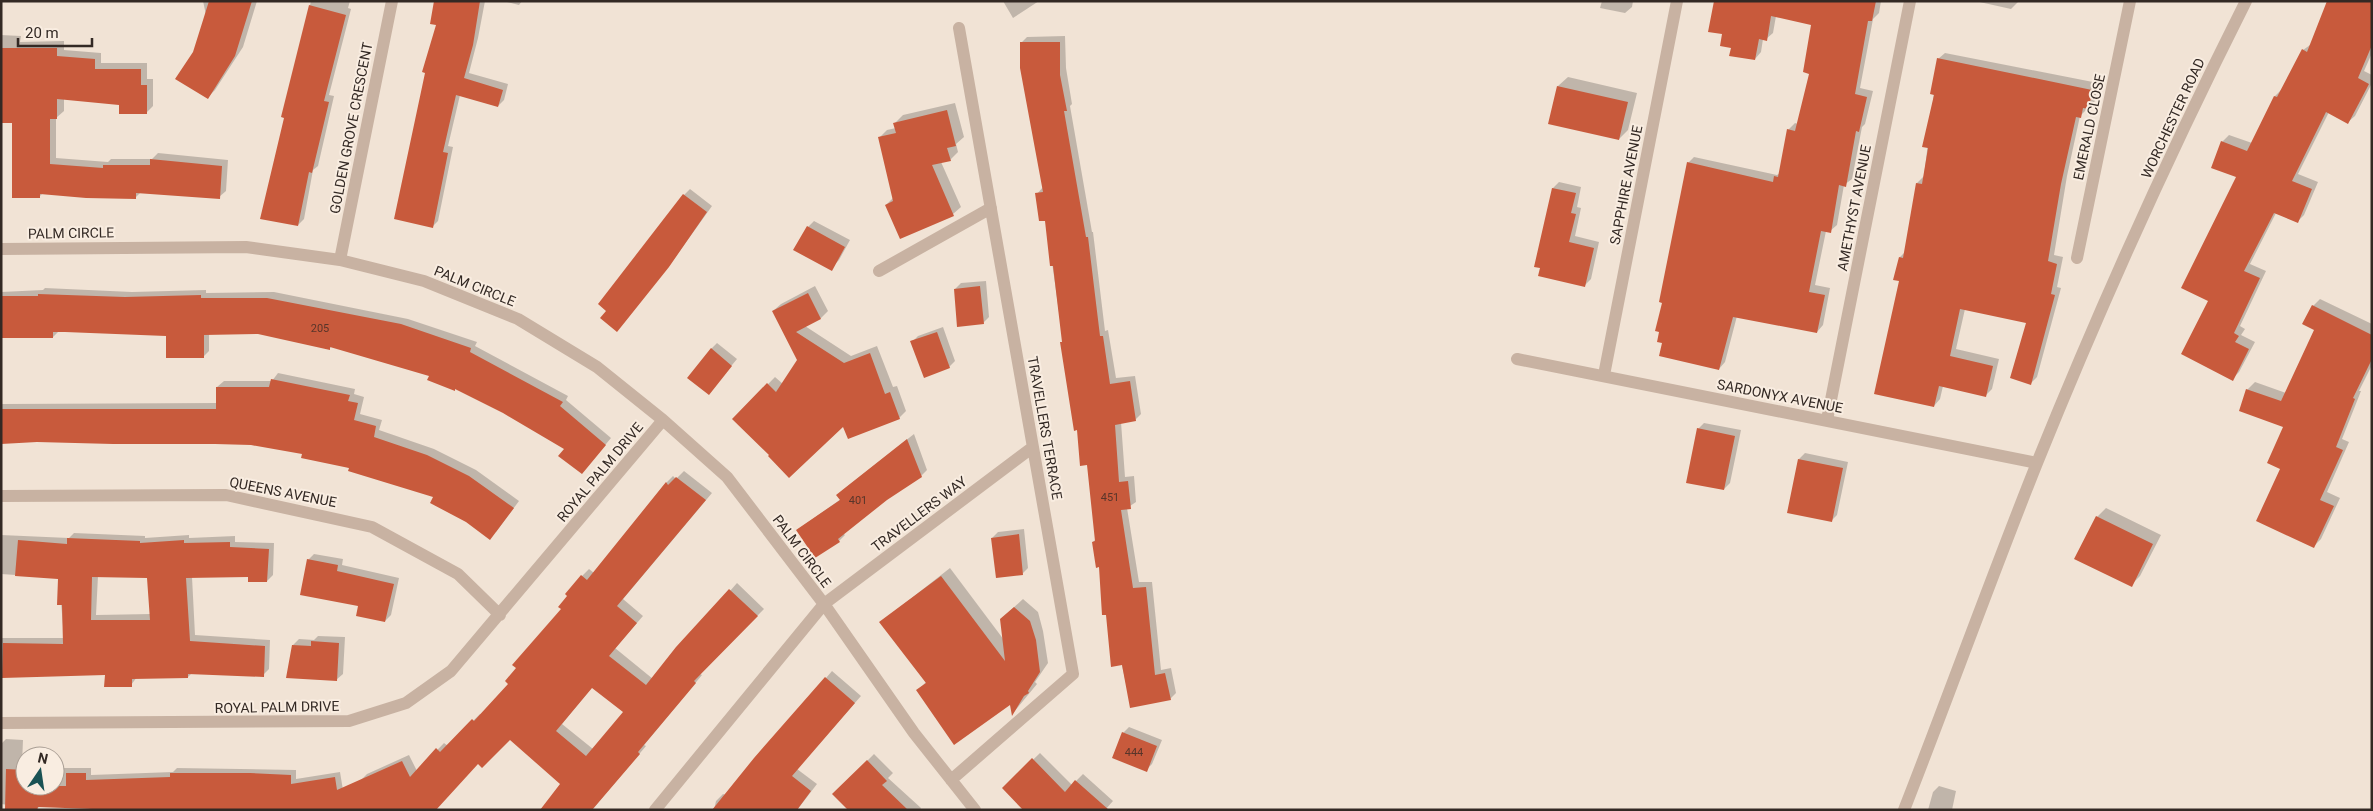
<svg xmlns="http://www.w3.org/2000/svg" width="2373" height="811" viewBox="0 0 2373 811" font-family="Roboto,sans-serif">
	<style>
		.shadow { fill: #0003; fill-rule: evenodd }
		.building { fill: #c85a3c; fill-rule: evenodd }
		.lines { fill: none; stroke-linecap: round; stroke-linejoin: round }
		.minor { stroke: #c8b2a2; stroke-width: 12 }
		.labels { text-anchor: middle; stroke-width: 4; stroke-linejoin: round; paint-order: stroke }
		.number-label { font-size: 11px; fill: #58352a }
		.street-label { font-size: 14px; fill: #332924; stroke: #f9ede1 }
	</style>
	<rect width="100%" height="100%" fill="#f1e3d5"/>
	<path class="shadow" d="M203,1h54l-14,46 -28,43 -8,8 -13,-45 12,-38z
		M311,1h39l-2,7 3,1 -22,86 5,1 -16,70 -5,4 -9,49 -6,6 -36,-7z
		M438,1h47l-7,37 -9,35 39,11 -4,16 -6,6 -38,-11 -12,51 5,1 -15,74 -6,6z
		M503,1h19l-3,4z
		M1003,1h36l-26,17z
		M1602,1h31l-1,6 -7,6 -25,-5z
		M1715,1h166l-2,12 -6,6 -13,69 13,3 -8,33 -3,3 -10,52 -8,6 -7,40 -7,6h-4l-11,54 15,3 -7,37 -6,7 -80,-16 -12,46 -6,7 -55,-27v-40l24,-139 6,-6 83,18 3,-2 8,-43 7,-7 3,1 13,-51 2,-49 -37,-8 -3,17 -7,6h-3l-2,13 -6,7 -23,-12 -8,-14z
		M1975,1h44l-8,8z
		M2372,1v52l-8,18 8,4v8l-17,33 -7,6 -19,-10 -31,62 20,8 -14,33 -7,7 -21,-9 -26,51 16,7 -26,55 5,3 -4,6 14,7 -16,30 -7,7 -22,-79 28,-123 -16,-35 7,-7 23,8 23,-47 7,-7 21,-39z
		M1,35l20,1 -1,6 44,-1v9l37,3v10h46v16h6v27l-7,7 -25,-9 -57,-6v13l-8,7v40l52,4 3,-3h41l6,-6 70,7 -2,31 -7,6 -78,-5 -5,5 -93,-4 -4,4 -26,-75h-12z
		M1065,36l1,32 6,36 -2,2 22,126h1l12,99 3,-1 8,48 19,-2 6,38 -6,6 -14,2 4,55 9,-1 2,26 -9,6 12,74h13l9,88 10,-2 5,25 -6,6 -39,7 -31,-140 -7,-24 3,-3 -8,-75 -10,-35 -15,-88 -17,-122 -9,-25 6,-7 -22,-144 6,-6z
		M1945,53l153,30 -3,18 -15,15 -13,60 -13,79 9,2 -6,30 4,1 -24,89 -6,6 -3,-61 -63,-13 -9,40 43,10 -7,30 -6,6 -43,-9 -3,13 -6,7 -34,-126v-23l5,-5 12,-69 7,-7 14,-117z
		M1568,77l69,16 -9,37 -9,9 -69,-16 8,-37z
		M955,103l9,34 -8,7 2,8 -8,8 -9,2 20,45 -8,7 -67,-9 8,-8 -15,-59 8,-8 9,-2 -1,-5 8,-8z
		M1559,182l22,5 -4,20 4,1 -6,28 24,6 -8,37 -6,6 -45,-10 13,-87z
		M690,189l22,17 -38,53 -51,65 61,-129z
		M814,221l36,19 -11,20 -6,6 -25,-39z
		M986,281l3,36 -6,6 -28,-34 6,-6z
		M815,286l13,25 -7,7 -16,8 46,30 26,-10 16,41 4,-1 9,25 -7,7 -55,6 -73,31 -37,-36 41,-42 8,7 15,-24 -25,-49 8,-7z
		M45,288l87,4 74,-2v3l68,-1 134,27 69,23 -2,4 93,50 -2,4 45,38 -24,29 -21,-18 -63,-38 -72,-36 -99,-29 -3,3 -71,-16 -49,1v17l-6,6 -36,-23 -108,-3 -6,6h-52v-45l42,-2z
		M2320,299l52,25v41l-13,26h2l-19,48 7,3 -22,50 13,6 -19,41 -7,7 -32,-78 3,-41 -38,-37 8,-8 31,11 30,-64 -3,-23z
		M943,327l12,34 -6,6 -37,-25 6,-6z
		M717,343l20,16 -23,28 -3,-38z
		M278,373l77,16 -1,5 10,3 -4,17 22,6 -3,10 55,19 42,21 43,31 -23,31 -61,-36 -131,-43 -53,-9 -214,-3 -36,1v-38l216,-1v-16l7,-6h48z
		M1704,423l37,7 -11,53 -6,6 -26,-60z
		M914,434l13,36 -6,6 -34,23 -44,34 2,2 -6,6 -42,-11 44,-31 -3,-4 6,-6z
		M1805,453l43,9 -11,53 -6,6 -32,-62z
		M684,471l28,22 -89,106 20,17 -28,32 38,31 84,-96 27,26 -64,65 2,1 -58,70 2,1 -54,64 -82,-72 -32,24 -43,48 -75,-29 7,-7 42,-19 8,16 27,-28 4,3 32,-32 1,1 29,-31 53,-75 19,-33 7,-7 5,4 72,-90 7,-7 3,3zM593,686l31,26 -31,37 -31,-25z
		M2106,508l55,27 -21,41 -9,9 -34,-68z
		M1024,529l4,39 -6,6 -30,-36 6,-6z
		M74,533l71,3v2l44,-3v3l46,-2v6l39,1 -1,32 -6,6 -18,-5 -57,1 3,58 75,5 -1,29 -6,6 -71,-2 -4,4h-51l-6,8 -25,-11 -105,2v-38h63l-5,-60 -58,-4v-39l68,3zM98,576h50l3,38 -55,1z
		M314,554l29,5 -1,6 57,13 -8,37 -6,6 -25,-16 -52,-45z
		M950,568l54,72 6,-29 13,-12 15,13 5,19 5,32 -13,19 2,2 -24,29 -2,-10 -94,-12 9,-9 -45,-60z
		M318,636l27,1 -2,37 -7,6 -43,-35 6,-6 15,1z
		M832,671l29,25 -64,73 20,15 -20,26h-83l2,-9 7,-7 3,1z
		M1129,727l33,13 -10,24 -6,6 -23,-37z
		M6,739l17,1 -1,24 3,1v21h30v-18h36v7l82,-3 4,-4 119,2v9l44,-7 6,36 -174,-1 -83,3 1,-3 -50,-1 -3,3 -36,-5v-60z
		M1040,753l32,32 11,-11 30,27 -8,9 -101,-22z
		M874,754l19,19 -5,5 33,30 -1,2h-70l-16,-16z
		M1939,786l17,5 -4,19h-24l5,-18z"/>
	<path class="building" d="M209,1h43l-17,55 -27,43 -33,-20 18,-27z
		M434,1h46l-7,44 -9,33 39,12 -5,17 -42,-12 -13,57 5,1 -15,75 -39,-9 31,-146 -3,-1 14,-47 -6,-1z
		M1714,1h162l-4,20h-4l-13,73 12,3 -8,35 -3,-1 -10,56 -7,-2 -8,48 -10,-2 -12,61 16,3 -8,38 -84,-16 -14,53 -60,-14 3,-13 -5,-1 2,-10 -4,-1 7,-28 -3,-1 28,-140 86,20 1,-6 4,1 9,-48 8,2 14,-57 -6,-2 8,-47 -40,-9 -4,25 -8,-2 -4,21 -26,-4 2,-8 -11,-2 2,-12 -14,-2z
		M2327,1h45v44l-14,33 11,6 -21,40 -22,-12 -34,69 20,8 -14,34 -24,-10 -30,58 16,7 -26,55 5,3 -4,6 14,7 -16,32 -52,-27 27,-53 -27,-13 55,-111 -25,-9 10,-27 26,10 27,-55 3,1 25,-48 5,3z
		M309,5l37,10 -22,86 5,1 -17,71 -3,-1 -11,54 -38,-7 24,-101 -3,-1z
		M1020,42h40v33l7,36h-3l22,126h2l12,99h3l7,48 20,-3 6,40 -21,4 4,57 9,-1 3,28 -10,1 12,78 13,-1 9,88 10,-2 6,27 -41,8 -8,-43 -11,2 -5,-52h-4l-3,-48 -3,1 -4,-26 3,-1 -8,-76 -7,1 -3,-36 -3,1 -14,-89h2l-9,-76h-3l-5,-45h-6l-4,-28 8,-1 -23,-124z
		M1,48h56v8l38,3v10h46v16h6v29h-28v-9l-62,-6v20h-7v45l53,4v-3h47v-6l72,7 -2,33 -84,-6v6l-50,-1 -46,-4v4h-28v-75h-11z
		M1937,58l155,32 -3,19 -6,-1 -2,10 -5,-1 -15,67 -13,77 9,3 -6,30 4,1 -24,90 -21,-7 16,-55 -66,-14 -10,47 43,10 -7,31 -47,-11 -5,21 -60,-13 25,-113 -6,-1 6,-23 4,1 13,-75 6,1 6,-36 -6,-1 12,-52 -4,-1z
		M1557,86l71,16 -9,38 -71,-16z
		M947,110l9,36 -9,2 4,13 -19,4 22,51 -54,23 -15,-34 8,-4 -15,-64 18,-4 -3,-10z
		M1552,188l24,5 -5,20 5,1 -7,28 25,6 -9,39 -47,-11 2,-8 -6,-1z
		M683,194l24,18 -38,55 -52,65 -17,-14 6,-7 -8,-7z
		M807,226l38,21 -13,24 -39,-21z
		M980,286l4,38 -27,3 -3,-38z
		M808,293l13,26 -25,13 48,31 26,-10 15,41 5,-2 10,27 -52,20 -5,-12 -54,51 -21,-22 1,-1 -37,-36 35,-36 9,9 21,-32 -25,-49z
		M38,294l87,3 76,-2v3h66l134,26 70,24 -1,4 93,50 -3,4 46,39 -24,29 -24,-18 6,-7 -61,-36 -48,-24v2l-28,-11 2,-4 -99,-29v3l-72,-16 -54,1v23h-38v-22l-101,-4h-12v6h-52v-42h37z
		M2312,305l60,30v24l-19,39 2,1 -19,48 7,3 -23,50 14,6 -20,42 -58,-27 24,-52 -13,-6 16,-36 -44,-16 7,-22 35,12 33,-71 -12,-6z
		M937,332l13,36 -26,10 -14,-37z
		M711,348l21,18 -23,29 -22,-17z
		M271,379l79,16 -2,6 10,2 -4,17 22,6 -2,11 53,18 42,21 45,32 -24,32 -24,-18 -36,-19 3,-6 -85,-26 1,-3 -48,-10 1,-4 -51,-9 -36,-1h-102l-76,-2 -36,2v-35h215v-22h53z
		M1697,428l38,8 -11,54 -38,-7z
		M907,439l15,38 -35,23 -49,39 2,3 -25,16 -19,-28 44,-30 -4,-5z
		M1798,459l45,9 -11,54 -45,-9z
		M676,477l30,23 -89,106 20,17 -28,33 37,29 30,-38 53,-58 29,27 -64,65 2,2 -58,69 2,2 -48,56h-52l20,-26 -50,-44 -28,28 -4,-4 -42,46h-316l-82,-3 -1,3 -32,-1 1,-40 19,1v16h41v-13h20v7l84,-3v-4h80l41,2v9l44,-7 2,13 65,-29 8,16 26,-29 4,4 32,-33 2,2 34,-37 -3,-3 11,-13 -4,-3 49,-56 -3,-2 9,-11 -2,-2 16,-19 6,5 79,-98 2,3zM592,688l31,24 -37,44 -30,-25z
		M2096,516l57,28 -21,43 -58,-28z
		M1019,534l4,41 -27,3 -5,-40z
		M67,538l73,3v2l44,-3v3l46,-1v5l39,2 -2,33h-19v-5l-62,1 4,63 75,5 -1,31 -76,-3v4l-56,1v8h-28l1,-12 -103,3 1,-35 60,1 -1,-39h-5l1,-26 -43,-3 3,-36 49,4zM92,577l55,1 3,42h-59z
		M307,559l31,6 -1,6 57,13 -9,38 -29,-6 2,-10 -58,-11z
		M941,576l64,85 -5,-42 14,-12 16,14 6,19 4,32 -12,19 1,2 -5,3 -12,20 -2,-11 -56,40 -38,-55 10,-7 -47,-61z
		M311,641l28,2 -2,38 -51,-3 6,-33 19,1z
		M825,677l30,26 -63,73 19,15 -14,19h-85l42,-52z
		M1122,732l35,14 -10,26 -35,-14z
		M1032,758l33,34 10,-12 34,30h-86l-21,-22z
		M867,760l20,21 -5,4 26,25h-60l-16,-16z"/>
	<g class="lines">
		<path class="minor" d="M1,249l245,-2 94,13 84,21 94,38 79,48 66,53 64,57 97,127 90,129 61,77
			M2077,258l53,-257
			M340,260l52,-259
			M879,271l112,-63
			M1517,359l520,104
			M1604,375l73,-374
			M1827,420l83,-419
			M1,496l225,-1 146,32 86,47 42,41
			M1,723l348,-2 57,-18 45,-32 212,-251
			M951,780l122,-106 -114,-646
			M655,810l169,-206 209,-157
			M1904,810c45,-115 87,-232 133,-347 63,-156 133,-311 209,-462"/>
	</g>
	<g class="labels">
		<g class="number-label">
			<text x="320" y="332">205</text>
			<text x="1110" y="501">451</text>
			<text x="858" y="504">401</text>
			<text x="1134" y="756">444</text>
		</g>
		<g class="street-label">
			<text transform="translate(2173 118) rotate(-65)" y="5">WORCHESTER ROAD</text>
			<text transform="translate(2089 127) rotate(-78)" y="5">EMERALD CLOSE</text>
			<text transform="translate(351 128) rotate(-79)" y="5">GOLDEN GROVE CRESCENT</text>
			<text transform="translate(1626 185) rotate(-79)" y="5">SAPPHIRE AVENUE</text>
			<text transform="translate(1854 208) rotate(-79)" y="5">AMETHYST AVENUE</text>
			<text transform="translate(71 233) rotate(-1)" y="5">PALM CIRCLE</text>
			<text transform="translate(475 286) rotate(22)" y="5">PALM CIRCLE</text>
			<text transform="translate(1780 396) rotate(11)" y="5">SARDONYX AVENUE</text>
			<text transform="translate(1045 428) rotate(80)" y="5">TRAVELLERS TERRACE</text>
			<text transform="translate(600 472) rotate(-50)" y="5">ROYAL PALM DRIVE</text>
			<text transform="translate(283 492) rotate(11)" y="5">QUEENS AVENUE</text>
			<text transform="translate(919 514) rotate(-37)" y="5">TRAVELLERS WAY</text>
			<text transform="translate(802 551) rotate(53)" y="5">PALM CIRCLE</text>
			<text transform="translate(277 707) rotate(-1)" y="5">ROYAL PALM DRIVE</text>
		</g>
	</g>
	<rect width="2373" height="811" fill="none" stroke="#332924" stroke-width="5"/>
	<g transform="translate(40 771) rotate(13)"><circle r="24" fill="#f9ede1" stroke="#aa9f95"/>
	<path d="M0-4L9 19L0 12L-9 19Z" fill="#1a5254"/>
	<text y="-8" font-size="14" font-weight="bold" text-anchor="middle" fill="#332924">N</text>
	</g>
	<path d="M18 38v8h74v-8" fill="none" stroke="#332924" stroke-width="2.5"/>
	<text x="25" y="38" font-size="15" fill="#332924" stroke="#f9ede1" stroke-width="4" paint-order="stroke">20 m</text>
</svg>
